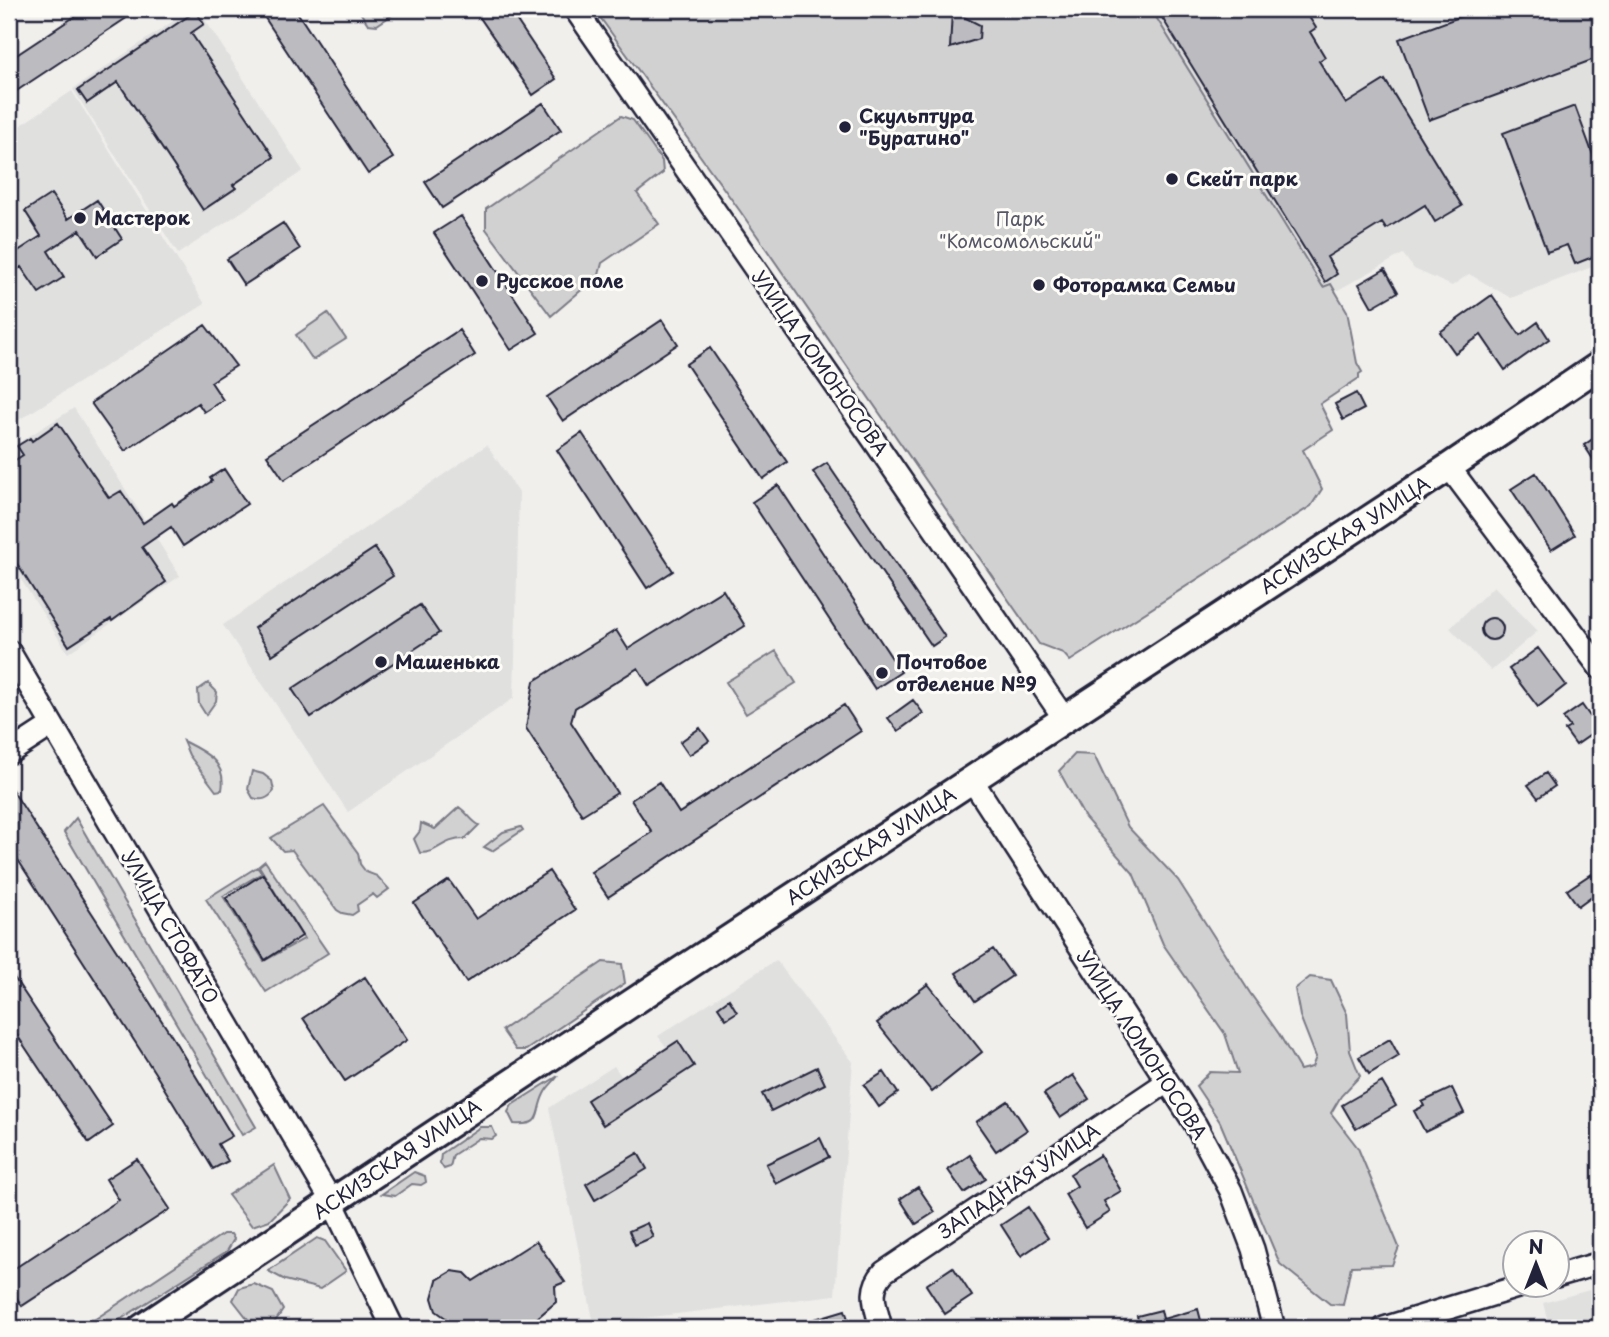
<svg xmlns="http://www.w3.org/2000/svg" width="1609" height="1337" viewBox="0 0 1609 1337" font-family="'Playpen Sans',sans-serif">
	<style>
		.built { fill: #e0e0df }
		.green { fill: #d2d1d1; stroke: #7a7a86; stroke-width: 2 }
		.building { fill: #bcbcc0; stroke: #22223b; stroke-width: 2 }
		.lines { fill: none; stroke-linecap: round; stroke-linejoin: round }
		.minor-casing { stroke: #22223b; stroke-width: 26 }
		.major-casing { stroke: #22223b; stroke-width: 32 }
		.minor { stroke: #fdfcf7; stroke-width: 21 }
		.major { stroke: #fdfcf7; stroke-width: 26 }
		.poi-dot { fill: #22223b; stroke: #fdfcf7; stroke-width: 2.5 }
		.labels { text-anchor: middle; stroke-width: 6; stroke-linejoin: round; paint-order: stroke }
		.poi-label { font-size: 19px; font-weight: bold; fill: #22223b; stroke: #fdfcf7; text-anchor: start }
		.park-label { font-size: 19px; fill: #575768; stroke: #fdfcf7 }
		.street-label { font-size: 19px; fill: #22223b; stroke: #fdfcf7 }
	</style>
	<rect width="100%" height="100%" fill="#f0efec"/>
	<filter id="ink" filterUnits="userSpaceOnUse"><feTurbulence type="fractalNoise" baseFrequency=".0143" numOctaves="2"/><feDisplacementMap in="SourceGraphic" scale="14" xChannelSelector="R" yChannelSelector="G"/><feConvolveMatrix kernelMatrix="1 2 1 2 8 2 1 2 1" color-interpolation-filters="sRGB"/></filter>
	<g filter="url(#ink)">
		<path class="built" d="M191,9h7l105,162 -125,83 -105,-165z
			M1151,9h449v255l-89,34 -42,-24 -17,12 -38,-17 -11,-15 -67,37 -5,-7 -7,3z
			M72,91l133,213 -196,122v-293z
			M74,408l106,168 -112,77 -59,-92v-104l10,-6 -4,-6z
			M487,445l32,48 -5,205 -166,114 -125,-187z
			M1494,586l44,45 -47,40 -41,-43z
			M776,960l77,102 -18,233 -241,29 -45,-216 65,-42 8,11 45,-29 -9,-12z
			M1600,1287v41h-73l21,-6 -5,-19z"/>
		<path class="green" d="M358,9h43l-24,16 -9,-1z
			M594,9h557l172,278 8,-3 16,27 10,52 5,9 -3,2v4l-39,26 13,26 -30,20 19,39 -11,17 -241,155 -7,-8 -24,-9 -299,-433z
			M621,116l12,4 29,41 1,12 -26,20 22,31 -57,39 -3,12 -48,41 -65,-87v-20z
			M328,313l18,26 -33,21 -17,-25z
			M776,651l20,32 -50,31 -20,-32z
			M208,683l9,9 -1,9 -10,14 -7,-11 -1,-14z
			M183,741c22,11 44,21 39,49l-6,1 -27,-36z
			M1075,754l19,1 34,72 50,53 72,113 29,41 21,36 12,-3 4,-10 -16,-41 -5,-27 15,-12 21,3 16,34 3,37 10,25 -19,20 -10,17 27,35 41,99 -7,18 -41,1 -8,39 -13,-1 -50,-40 -60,-142 -24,-36 14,-14 28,1 -13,-39 -62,-90 -30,-71 -48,-55 -26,-47z
			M252,771l11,3 9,7 2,10c-6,8 -12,10 -21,7l-5,-9z
			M324,806l34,47 2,11 6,8 11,4 12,13 -12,9 -4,-4 -16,11 1,6 -6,4 -10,-2 -5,-3 -45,-60 -9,1 -12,-13z
			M459,807c9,6 11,13 20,18l-14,14c-24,0 -25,14 -45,14l-6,-14 6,-8 1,-8 14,6z
			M76,818l180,309 -14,8 -178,-303z
			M521,827l2,3 -31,21 -8,-4 19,-15z
			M265,861l63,92 -62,39 -60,-93 51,-32 5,6 -39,23 41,65 40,-22 -45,-73z
			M603,962l19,2 3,19 -99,67h-10l-14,-20z
			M558,1076c-4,6 -11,11 -14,18 -10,20 0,32 -30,30l-6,-12 4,-7z
			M480,1127h12l4,9 -4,3 -13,-1 -26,17 -3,12 -6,2 -4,-6 1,-9z
			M274,1165l16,34 -20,21 -18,6 -24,-31z
			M414,1172l11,4 1,6 -5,3 -9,-1 -17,12 -13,-2z
			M223,1234h8l3,5 -7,12 -120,77h-25z
			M317,1238l8,3 21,30 -26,18 -35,-9 -17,-9z
			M254,1284l19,8 10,18 -9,13h-23l-18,-23 6,-12z"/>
		<path class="building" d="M86,9h54l-131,87v-36z
			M259,9h36l98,149 -25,16z
			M474,9h35l47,70 -23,16z
			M1174,9h130l12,19 -6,4 15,25 -6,4 27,43 39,-24 77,126 -27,16 -10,-17 -39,24 -4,-6 -55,34 10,17 -12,8 -164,-266z
			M1481,9h110l9,24v24l-171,63 -30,-81z
			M196,11l8,13 -13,9 83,124 -41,28 3,3 -33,22 -85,-128 -31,21 -9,-13z
			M952,11l28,14 -1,14 -29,9z
			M543,103l18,27 -119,78 -17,-26z
			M1575,106l25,68v80l-25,10 -8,-19 -20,7 -44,-119z
			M51,194l17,25 29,-19 25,39 -25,17 -17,-26 -32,21 16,26 -25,16 -18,-26 -12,9v-19l32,-21 -16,-25z
			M461,216l77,117 -27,17 -77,-117z
			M283,223l17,26 -56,36 -17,-26z
			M1385,269l13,23 -26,15 -13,-23z
			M1492,295l28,40 18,-13 11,17 -44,31 -24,-35 -26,18 -15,-21z
			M662,320l16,24 -115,77 -16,-24z
			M205,325l31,41 -25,16 12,18 -19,12 -6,-9 -73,48 -34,-48z
			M459,330l16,25 -191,125 -17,-25z
			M710,348l77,114 -24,17 -77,-115z
			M1356,393l8,16 -21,11 -8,-16z
			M58,423l51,75 12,-7 22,32 29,-20 2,3 38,-25 -2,-3 14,-9 23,35 -64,42 -12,-19 -29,20 24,35 -54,39 -1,-2 -42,27 -60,-95v-87l14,-9 -6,-9 13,-8 2,3z
			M582,433l91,138 -26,17 -90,-138z
			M1600,434v36l-16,-25z
			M827,463l118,174 -13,9 -119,-174z
			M1536,473l39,62 -24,15 -40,-61z
			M778,485l123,187 -26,17 -123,-187z
			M375,548l18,28 -121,79 -18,-27z
			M723,590l22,36 -96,60 -11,-18 -63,40 -4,14 46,71 -35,22 -56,-87 8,-47 82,-51 12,19z
			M420,605l19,28 -128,84 -19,-28z
			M1481 629a11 11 0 1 1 22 0a11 11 0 1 1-22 0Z
			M1538,648l28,37 -28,22 -29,-38z
			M913,700l10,13 -25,18 -10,-13z
			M844,705l17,26 -253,166 -17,-25 61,-40 -21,-32 28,-18 20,31z
			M1582,705l17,24 -23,16 -11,-15 5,-3 -7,-9z
			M700,728l9,13 -20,14 -9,-13z
			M1546,773l9,13 -17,12 -10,-13z
			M9,785l162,250 61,101 -14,8 10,17 -15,8 -58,-96 -146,-227z
			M549,871l26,39 -109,72 -52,-79 35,-23 27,39z
			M263,874l39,62 -37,24 -39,-62z
			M1591,874l9,16 -22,16 -11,-16z
			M993,949l19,27 -37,25 -19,-28z
			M9,970l104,156 -24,17 -80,-120z
			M365,977l42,63 -62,41 -42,-63z
			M928,984l54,68 -50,40 -55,-69z
			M729,999l8,13 -11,7 -8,-12z
			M1390,1039l9,17 -30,18 -10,-17z
			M678,1041l16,25 -91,59 -16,-25z
			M817,1067l8,17 -54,27 -9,-17z
			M884,1072l14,21 -19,14 -15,-22z
			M1073,1075l16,24 -29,19 -16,-24z
			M1382,1082l14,24 -40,23 -14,-24z
			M1452,1088l12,25 -39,19 -11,-21 10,-5 -2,-4z
			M1008,1101l19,29 -31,21 -20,-29z
			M820,1138l9,19 -53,27 -10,-20z
			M638,1153l9,16 -52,31 -9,-16z
			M970,1155l16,24 -22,14 -16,-23z
			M1100,1155l21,36 -17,10 6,11 -25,16 -20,-34 12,-8 -7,-12z
			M137,1159l33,50 -148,97 -13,-20v-14l110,-72 -13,-21z
			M918,1187l17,25 -19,12 -16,-25z
			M1028,1207l20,31 -27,18 -20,-31z
			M647,1223l6,14 -18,8 -6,-14z
			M536,1241l29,41 -10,4 1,16 -20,17 1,9h-82l-1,-4 -18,-13 -4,-13 5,-18 15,-9 13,2 8,8z
			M953,1267l19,29 -27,18 -19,-29z
			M1198,1309l5,19h-63l-3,-12 24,-6 2,9z
			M845,1310l6,18h-55l-1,-3z"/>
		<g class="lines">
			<g class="minor-casing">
				<path id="minor" d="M575,9l298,430 191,279
					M1449,467l151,201
					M9,651l323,551 61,126
					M9,753l43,-28
					M972,780l223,344 36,67 22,58 21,79
					M1556,1276l44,-13
					M881,1328c-5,-22 -14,-37 3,-56l283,-190
					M1384,1328l143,-44"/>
			</g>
			<g class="major-casing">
				<path id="major" d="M142,1328l538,-357 769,-504 151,-102"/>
			</g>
			<use href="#minor" class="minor"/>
			<use href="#major" class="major"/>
		</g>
	</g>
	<g class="poi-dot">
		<circle cx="845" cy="127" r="7"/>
		<circle cx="1172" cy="179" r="7"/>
		<circle cx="80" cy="218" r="7"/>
		<circle cx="482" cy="281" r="7"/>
		<circle cx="1039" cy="285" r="7"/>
		<circle cx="381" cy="662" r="7"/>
		<circle cx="882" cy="673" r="7"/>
	</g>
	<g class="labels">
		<g class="poi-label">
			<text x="859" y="123">Скульптура<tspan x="859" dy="22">"Буратино"</tspan></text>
			<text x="1186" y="186">Скейт парк</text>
			<text x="94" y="225">Мастерок</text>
			<text x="496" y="288">Русское поле</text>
			<text x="1053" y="292">Фоторамка Семьи</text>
			<text x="395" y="669">Машенька</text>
			<text x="896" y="669">Почтовое<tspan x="896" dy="22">отделение №9</tspan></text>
		</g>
		<g class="park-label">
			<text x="1020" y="226">Парк<tspan x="1020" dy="22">"Комсомольский"</tspan></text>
		</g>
		<g class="street-label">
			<text transform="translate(820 363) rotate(55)" y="7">УЛИЦА ЛОМОНОСОВА</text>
			<text transform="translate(1345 535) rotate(-33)" y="7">АСКИЗСКАЯ УЛИЦА</text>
			<text transform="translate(871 846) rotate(-33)" y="7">АСКИЗСКАЯ УЛИЦА</text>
			<text transform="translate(170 927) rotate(60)" y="7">УЛИЦА СТОФАТО</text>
			<text transform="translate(1142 1045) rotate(57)" y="7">УЛИЦА ЛОМОНОСОВА</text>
			<text transform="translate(397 1159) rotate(-34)" y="7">АСКИЗСКАЯ УЛИЦА</text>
			<text transform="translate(1019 1181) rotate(-34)" y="7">ЗАПАДНАЯ УЛИЦА</text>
		</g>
	</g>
	<rect width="1609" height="1337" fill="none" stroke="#fdfcf7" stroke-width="35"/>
	<rect x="18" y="18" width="1574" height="1302" fill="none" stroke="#22223b" stroke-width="2.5" filter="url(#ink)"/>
	<g transform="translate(1536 1264)"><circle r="33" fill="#fdfcf7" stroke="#a5a5ac" stroke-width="2"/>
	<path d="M0-5L12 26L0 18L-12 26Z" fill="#22223b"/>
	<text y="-10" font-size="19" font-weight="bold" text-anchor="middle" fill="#22223b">N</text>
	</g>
</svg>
